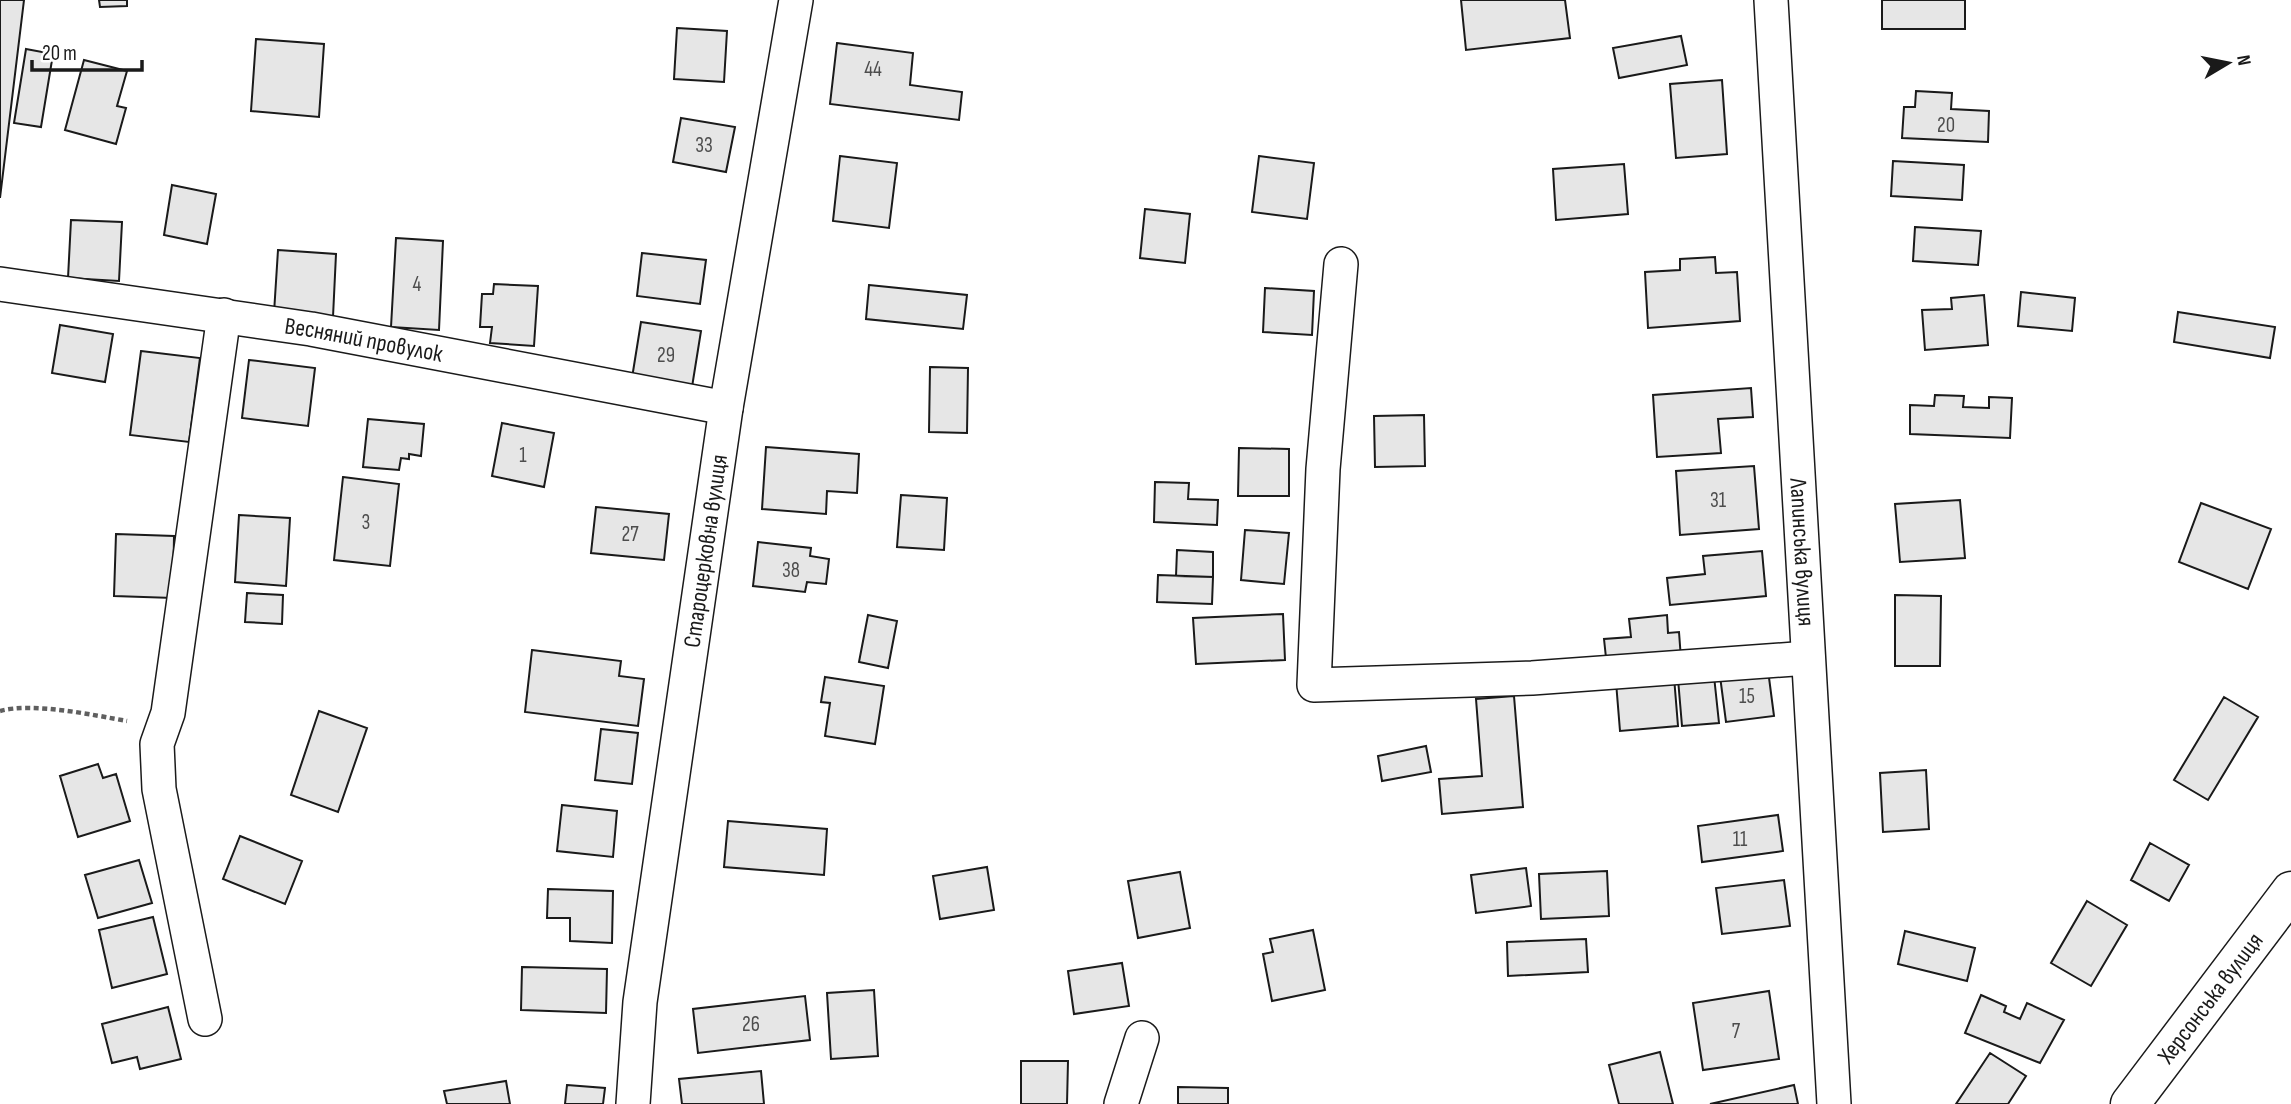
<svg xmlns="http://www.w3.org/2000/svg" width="2291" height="1104" viewBox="0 0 2291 1104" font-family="'Sofia Sans Condensed',sans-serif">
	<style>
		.building { fill: #e6e6e6; stroke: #1a1a1a; stroke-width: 2 }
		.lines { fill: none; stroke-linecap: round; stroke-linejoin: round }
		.street-casing { stroke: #1a1a1a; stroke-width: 36 }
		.secondary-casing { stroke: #1a1a1a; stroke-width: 41 }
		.path { stroke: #5f5f5f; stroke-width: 4.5; stroke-dasharray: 5 3.5; stroke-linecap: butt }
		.street { stroke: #fff; stroke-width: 33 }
		.secondary { stroke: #fff; stroke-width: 38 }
		.labels { text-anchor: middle; stroke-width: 5; stroke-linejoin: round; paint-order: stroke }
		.number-label { font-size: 21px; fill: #4d4d4d }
		.street-label { font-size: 24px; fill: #1a1a1a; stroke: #fff }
	</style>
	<rect width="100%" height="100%" fill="#fff"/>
	<path class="building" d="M0,0h24l-24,198z
		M99,0h28v6l-27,1z
		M1461,0h104l5,38 -104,12z
		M1882,0h83v29h-83z
		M677,28l50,3 -3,51 -50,-3z
		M1681,36l6,29 -68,13 -6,-30z
		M256,39l68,5 -5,73 -68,-6z
		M837,43l76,10 -3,32 52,7 -3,28 -129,-16z
		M26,49l27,5 -12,73 -27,-4z
		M84,60l43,11 -10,35 9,2 -10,36 -51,-14z
		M1722,80l5,74 -51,4 -6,-74z
		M1916,91l36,2 -1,16 38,2 -1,31 -86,-4 2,-31h11z
		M681,118l54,9 -9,45 -53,-10z
		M840,156l57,7 -8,65 -56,-7z
		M1259,156l55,7 -7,56 -55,-7z
		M1893,161l71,4 -2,35 -71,-4z
		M1624,164l4,50 -72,6 -3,-51z
		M172,185l44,9 -9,50 -43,-9z
		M1145,209l45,5 -5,49 -45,-5z
		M71,220l51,2 -3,59 -51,-3z
		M1915,227l66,4 -3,34 -65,-4z
		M396,238l47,3 -4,89 -48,-3z
		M278,250l58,4 -3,63 -59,-4z
		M642,253l64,7 -6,44 -63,-8z
		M1715,257l1,16 21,-1 3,49 -92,7 -3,-56 35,-2v-11z
		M494,284l44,2 -4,60 -44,-3 2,-16h-12l2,-33h11z
		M869,285l98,10 -4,34 -97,-10z
		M1265,288l49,3 -2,44 -49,-3z
		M2021,292l54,6 -3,33 -54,-5z
		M1984,295l4,50 -63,5 -3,-40 30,-1 -1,-11z
		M2178,312l97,15 -5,31 -96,-16z
		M641,322l60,9 -9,56 -60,-9z
		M60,325l53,9 -8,48 -53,-9z
		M141,351l59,7 -11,84 -59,-7z
		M249,360l66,8 -7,58 -66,-8z
		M930,367l38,1 -1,65 -38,-1z
		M1751,388l2,29 -35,2 3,34 -64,4 -4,-62z
		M1935,395l29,1 -1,11 26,1v-11l23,1 -2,40 -100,-4v-29l24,1z
		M1424,415l1,51 -50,1 -1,-51z
		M368,419l56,5 -3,32 -12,-2v5l-8,-1 -2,12 -36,-3z
		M502,423l52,10 -10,54 -52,-11z
		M766,447l93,7 -2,39 -30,-2 -1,23 -64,-5z
		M1239,448l50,1v47h-51z
		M1754,466l5,63 -79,6 -4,-64z
		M343,477l56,7 -9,82 -56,-6z
		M1155,482l34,1 -1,16 30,1 -1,25 -63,-3z
		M901,495l46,3 -3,52 -47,-3z
		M1960,500l5,58 -65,4 -5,-58z
		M2201,503l70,26 -23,60 -69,-27z
		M596,507l73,7 -5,46 -73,-7z
		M239,515l51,3 -4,68 -51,-4z
		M1245,530l44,3 -5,51 -43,-4z
		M116,534l58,2 -1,62 -59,-2z
		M758,542l53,6 -1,8 19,3 -3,25 -19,-2 -2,10 -52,-6z
		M1177,550l36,2v25l-37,-1z
		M1762,551l4,45 -96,9 -3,-27 38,-4 -2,-18z
		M1158,575l55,2 -1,27 -55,-2z
		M247,593l36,2 -1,29 -37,-2z
		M1895,595l46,1 -1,70h-45z
		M1283,614l2,46 -89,4 -3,-46z
		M868,615l29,6 -9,47 -29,-6z
		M1667,615l1,18 11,-1 2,27 -74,8 -3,-28 27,-2 -2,-18z
		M532,650l89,11 -2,15 25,3 -6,47 -113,-14z
		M1768,670l6,46 -48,6 -6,-46z
		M1714,676l5,47 -37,3 -4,-47z
		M825,677l59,9 -9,58 -50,-8 5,-33 -9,-1z
		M1674,677l4,49 -58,5 -4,-49z
		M1514,696l9,111 -81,7 -3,-35 43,-3 -6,-77z
		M2224,697l34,20 -50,83 -34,-20z
		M319,711l48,17 -29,84 -47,-17z
		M601,729l37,4 -6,51 -37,-4z
		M1426,746l5,26 -49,9 -4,-25z
		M98,764l5,14 13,-4 14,47 -52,16 -18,-61z
		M1926,770l3,59 -46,3 -3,-59z
		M562,805l55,6 -4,46 -56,-6z
		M1778,815l5,36 -81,11 -4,-36z
		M728,821l99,8 -3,46 -100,-8z
		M240,836l62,25 -17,43 -62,-25z
		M2150,843l39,22 -20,36 -38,-21z
		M139,860l13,43 -54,15 -13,-43z
		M987,867l7,43 -54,9 -7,-43z
		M1526,868l5,38 -55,7 -5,-38z
		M1607,871l2,45 -68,3 -2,-45z
		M1180,872l10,56 -52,10 -10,-57z
		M1784,880l6,46 -68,8 -6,-46z
		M548,889l65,2 -1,52 -42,-2v-23h-23z
		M2087,901l40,24 -36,61 -40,-23z
		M153,917l14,57 -55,14 -13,-58z
		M1313,930l12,60 -53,11 -9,-47 10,-2 -3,-13z
		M1905,931l70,17 -8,33 -69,-17z
		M1586,939l2,33 -80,4 -1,-34z
		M1122,963l7,43 -55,8 -6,-43z
		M522,967l85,2 -1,44 -85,-3z
		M874,990l4,66 -47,3 -4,-66z
		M1769,991l10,68 -76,11 -10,-67z
		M1981,995l25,11 -2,6 16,7 7,-16 37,17 -24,43 -75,-30z
		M805,996l5,44 -112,13 -5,-44z
		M168,1007l13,52 -41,10 -3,-12 -25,6 -10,-39z
		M1660,1052l13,52h-54l-10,-39z
		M1990,1053l36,23 -18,28h-52z
		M1021,1061h47l-1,43h-46z
		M761,1071l3,33h-82l-3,-25z
		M506,1081l4,23h-63l-3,-13z
		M567,1085l38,3 -2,16h-38z
		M1794,1085l4,19h-88z
		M1178,1087l50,1v16h-50z"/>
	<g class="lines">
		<g class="street-casing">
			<g id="street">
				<path id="s1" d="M1771,0l63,1104"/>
				<path d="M1341,264l-18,205 -9,216 218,-7 276,-20"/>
				<path id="s2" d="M0,284l311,45 415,79"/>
				<path d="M205,1019l-46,-230 -2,-45 11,-31 56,-398"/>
				<path id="s3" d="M633,1104l7,-102 86,-594 70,-408"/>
				<path d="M1121,1104l21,-66"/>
			</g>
		</g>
		<g class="secondary-casing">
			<g id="secondary">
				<path id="s4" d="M2130,1104l161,-213"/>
			</g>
		</g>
		<path class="path" d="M0,711c33,-9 93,4 127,10"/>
		<use href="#street" class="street"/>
		<use href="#secondary" class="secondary"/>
	</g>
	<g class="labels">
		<g class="number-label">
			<text x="873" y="76">44</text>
			<text x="1946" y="132">20</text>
			<text x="704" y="152">33</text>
			<text x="417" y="291">4</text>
			<text x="666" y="362">29</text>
			<text x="523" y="462">1</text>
			<text x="1718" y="507">31</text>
			<text x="366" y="529">3</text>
			<text x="630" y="541">27</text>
			<text x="791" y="577">38</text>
			<text x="1747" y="703">15</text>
			<text x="1740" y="846">11</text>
			<text x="751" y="1031">26</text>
			<text x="1736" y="1038">7</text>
		</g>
		<g class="street-label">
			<text dy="8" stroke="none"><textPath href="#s2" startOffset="368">Весняний провулок</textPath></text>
			<text dy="8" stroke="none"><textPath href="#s3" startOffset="558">Староцерковна вулиця</textPath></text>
			<text dy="8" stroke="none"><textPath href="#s1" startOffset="553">Лапинська вулиця</textPath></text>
			<text dy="8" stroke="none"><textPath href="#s4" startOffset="133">Херсонська вулиця</textPath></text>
		</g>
	</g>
	<g transform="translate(2228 63) rotate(80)" stroke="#ffffff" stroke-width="5" paint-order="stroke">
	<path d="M0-5L12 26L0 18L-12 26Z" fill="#1a1a1a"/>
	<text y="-10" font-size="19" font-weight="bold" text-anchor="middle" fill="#1a1a1a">N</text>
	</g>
	<path d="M32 60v10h110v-10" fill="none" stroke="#1a1a1a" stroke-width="3.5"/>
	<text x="42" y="60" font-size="21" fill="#1a1a1a" stroke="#ffffff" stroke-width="5" paint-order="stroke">20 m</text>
</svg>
